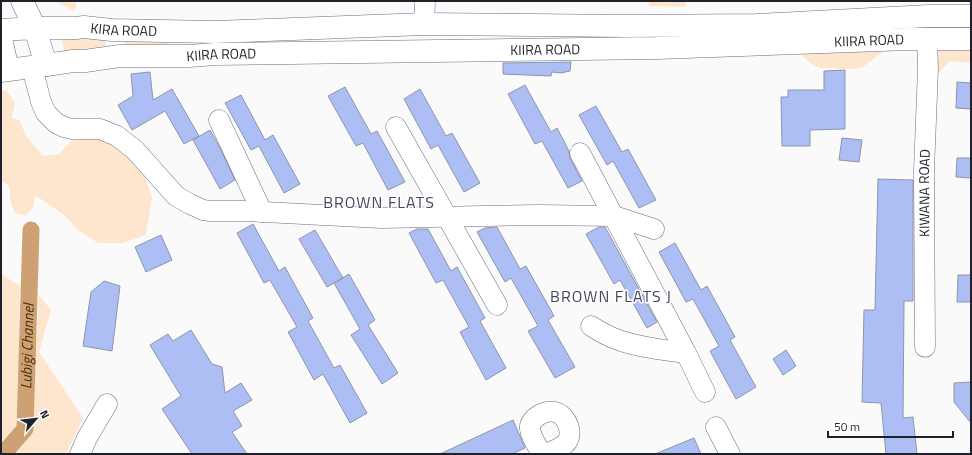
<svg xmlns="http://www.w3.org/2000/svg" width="972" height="455" viewBox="0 0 972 455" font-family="'Titillium Web',sans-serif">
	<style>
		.green { fill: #fee6ce }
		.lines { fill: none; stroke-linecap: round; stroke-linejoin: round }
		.canal { stroke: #cda174; stroke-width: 17 }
		.building { fill: #adbef5; stroke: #8e95ab }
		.minor-casing { stroke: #666d82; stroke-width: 21 }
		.secondary-casing { stroke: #666d82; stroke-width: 23 }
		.primary-casing { stroke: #666d82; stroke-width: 23 }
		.minor { stroke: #fff; stroke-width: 20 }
		.secondary { stroke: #fff; stroke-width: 22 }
		.primary { stroke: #fff; stroke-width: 22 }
		.labels { text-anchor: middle; stroke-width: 3; stroke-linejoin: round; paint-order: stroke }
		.street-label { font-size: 14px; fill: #1f212a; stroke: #fff }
		.water-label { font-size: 15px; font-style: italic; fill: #4d2f0a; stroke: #fff }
		.quarter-label { font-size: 16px; letter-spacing: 1px; fill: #43495d; stroke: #fff }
	</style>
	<rect width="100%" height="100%" fill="#fafafa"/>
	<path class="green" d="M55,1h17l5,3 -3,7z
		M650,1h35l1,6 -38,-1z
		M971,35v28l-21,-2 -13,14 -1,-33z
		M104,37l2,6 -1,5 -40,3 -4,-12z
		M125,39l56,1 -21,6 -35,1z
		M885,48l-5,6 -16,12 -8,3 -34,-1 -8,-2 -17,-15z
		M6,90l9,13 -3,15 8,3 6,15 17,20 16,-2 12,-13 11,-2 34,-12 25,39 11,31 -6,38 -23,8h-25l-20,-13 -14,-15 -29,-20 -2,13 -7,7 -11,-2 -4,-10 -2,-17 -8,-6v-89z
		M1,274l19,12 -2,139 -17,17z
		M39,295l12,15 -12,42 44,66 -17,36h-53l19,-23z"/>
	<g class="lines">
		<path class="canal" id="s1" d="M3,454l22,-25 6,-199"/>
	</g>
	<path class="building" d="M571,62l-1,9 -10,2 -8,-1 -1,4 -48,-2v-11z
		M845,70v59l-35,1v16h-28l-1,-49h7v-7h36v-19z
		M150,72l3,28 19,-11 27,47 -15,8 -19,-33 -33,19 -14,-25 15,-9 -2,-22z
		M957,82l14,1v26l-15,-1z
		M525,85l26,47 6,-4 12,23 1,7 12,23 -14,7 -26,-47 -7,3 -27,-50z
		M345,87l26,47 6,-3 28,51 -17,8 -25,-47 -7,3 -28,-50z
		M420,89l26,47 6,-3 28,50 -16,9 -26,-47 -7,4 -27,-50z
		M241,95l24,45 8,-5 27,49 -16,9 -25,-47 -8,4 -26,-47z
		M596,106l26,46 6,-3 28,51 -17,8 -26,-47 -6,4 -28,-50z
		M210,130l10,18 15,32 -15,9 -27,-49z
		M842,138l20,2 -3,22 -20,-2z
		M957,158h14v20l-15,-1z
		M878,179l35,1v121h-9l-1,117 10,-1 4,37h-31l-5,-51 -19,-1 2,-92h11z
		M253,224l26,47 6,-4 28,51 -5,3 26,47 6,-3 27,48 -17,10 -27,-49 -9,6 -26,-48 9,-5 -27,-47 -6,3 -27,-50z
		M497,227l23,42 6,-3 28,50 -6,4 27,47 -20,11 -27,-47 10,-5 -27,-48 -6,4 -28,-50 8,-4z
		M599,227h6l24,44 28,51 -10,6 -27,-48 -6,4 -28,-50z
		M417,229h11l23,42 6,-4 28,51 -5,3 26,47 -20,12 -26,-48 9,-5 -26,-47 -7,3 -27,-50z
		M315,230l28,48 -16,9 -28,-48z
		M161,235l11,25 -26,12 -11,-25z
		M675,243l26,47 6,-4 28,51 -5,3 26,47 -20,12 -26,-48 9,-5 -26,-47 -7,3 -27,-50z
		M349,274l26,46 -7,5 30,48 -16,11 -31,-49 9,-6 -26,-46z
		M958,275h13v27h-14z
		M104,281l16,5 -8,65 -29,-5 8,-54z
		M191,330l21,34 10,3 3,26 16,-10 11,17 -19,11 9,15 -10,6 15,22h-55l-30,-45 19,-13 -31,-51 18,-11 5,7z
		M786,350l10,16 -13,9 -10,-16z
		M971,382v41l-17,-21v-19z
		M513,420l12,28 -13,6h-72z
		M694,438l7,16h-46z"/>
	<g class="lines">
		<g class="minor-casing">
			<g id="minor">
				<path d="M424,24l1,-23"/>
				<path d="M32,67l9,35 5,11 10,10 8,4 8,2h28l17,7 18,14 41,46 14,8 13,6 7,1h35l136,7 157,-3 76,1 40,13"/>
				<path d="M219,120l43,92"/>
				<path d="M396,127l101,178"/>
				<path d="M580,153l106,200 19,39"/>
				<path d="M591,326c8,5 16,10 25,13 19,8 49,11 70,14"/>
				<path id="s2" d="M925,347l-1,-176 4,-103 -1,-28"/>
				<path d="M716,427l14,27"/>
				<path d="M80,454l7,-16 20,-34"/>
				<path d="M542,454c-4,-7 -11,-16 -12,-25 -1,-4 2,-8 5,-11 5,-4 13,-8 20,-6 12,3 20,23 10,32 -5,5 -13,7 -19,10"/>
			</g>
		</g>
		<g class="secondary-casing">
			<g id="secondary">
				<path id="s3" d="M35,28h41l8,-1 28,3 102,2 210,-8 201,2 132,-1 172,-9h42"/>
				<path id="s4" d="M46,65l27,-4h12l35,-5h69l26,-2 442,-6 252,-9h62"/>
			</g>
		</g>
		<g class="primary-casing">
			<path id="primary" d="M1,30l34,-2
				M1,38l7,32
				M1,71l45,-6 -11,-37 -13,-27"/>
		</g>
		<use href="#minor" class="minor"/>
		<use href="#secondary" class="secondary"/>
		<use href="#primary" class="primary"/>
	</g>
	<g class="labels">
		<g class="street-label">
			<text dy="5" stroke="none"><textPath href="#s3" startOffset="89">KIRA ROAD</textPath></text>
			<text dy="5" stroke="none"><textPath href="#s4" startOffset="824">KIIRA ROAD</textPath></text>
			<text dy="5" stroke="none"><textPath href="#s4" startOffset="500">KIIRA ROAD</textPath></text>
			<text dy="5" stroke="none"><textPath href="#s4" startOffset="176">KIIRA ROAD</textPath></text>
			<text dy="5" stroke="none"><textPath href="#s2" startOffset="154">KIWANA ROAD</textPath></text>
		</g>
		<g class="water-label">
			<text dy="5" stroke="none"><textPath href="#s1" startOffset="116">Lubigi Channel</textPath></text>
		</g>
		<g class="quarter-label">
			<text x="379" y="208">BROWN FLATS</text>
			<text x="611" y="302">BROWN FLATS J</text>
		</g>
	</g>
	<rect width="972" height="455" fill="none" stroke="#1f212a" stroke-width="4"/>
	<g transform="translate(36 419) rotate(62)" stroke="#ffffff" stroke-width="3" paint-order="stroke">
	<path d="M0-3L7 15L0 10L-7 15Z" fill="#1f212a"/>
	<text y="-6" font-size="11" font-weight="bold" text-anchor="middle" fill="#1f212a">N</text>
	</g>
	<path d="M828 431v6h125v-6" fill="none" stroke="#1f212a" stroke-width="2"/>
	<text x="834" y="431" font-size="12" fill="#1f212a" stroke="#ffffff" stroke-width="3" paint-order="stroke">50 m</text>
</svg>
